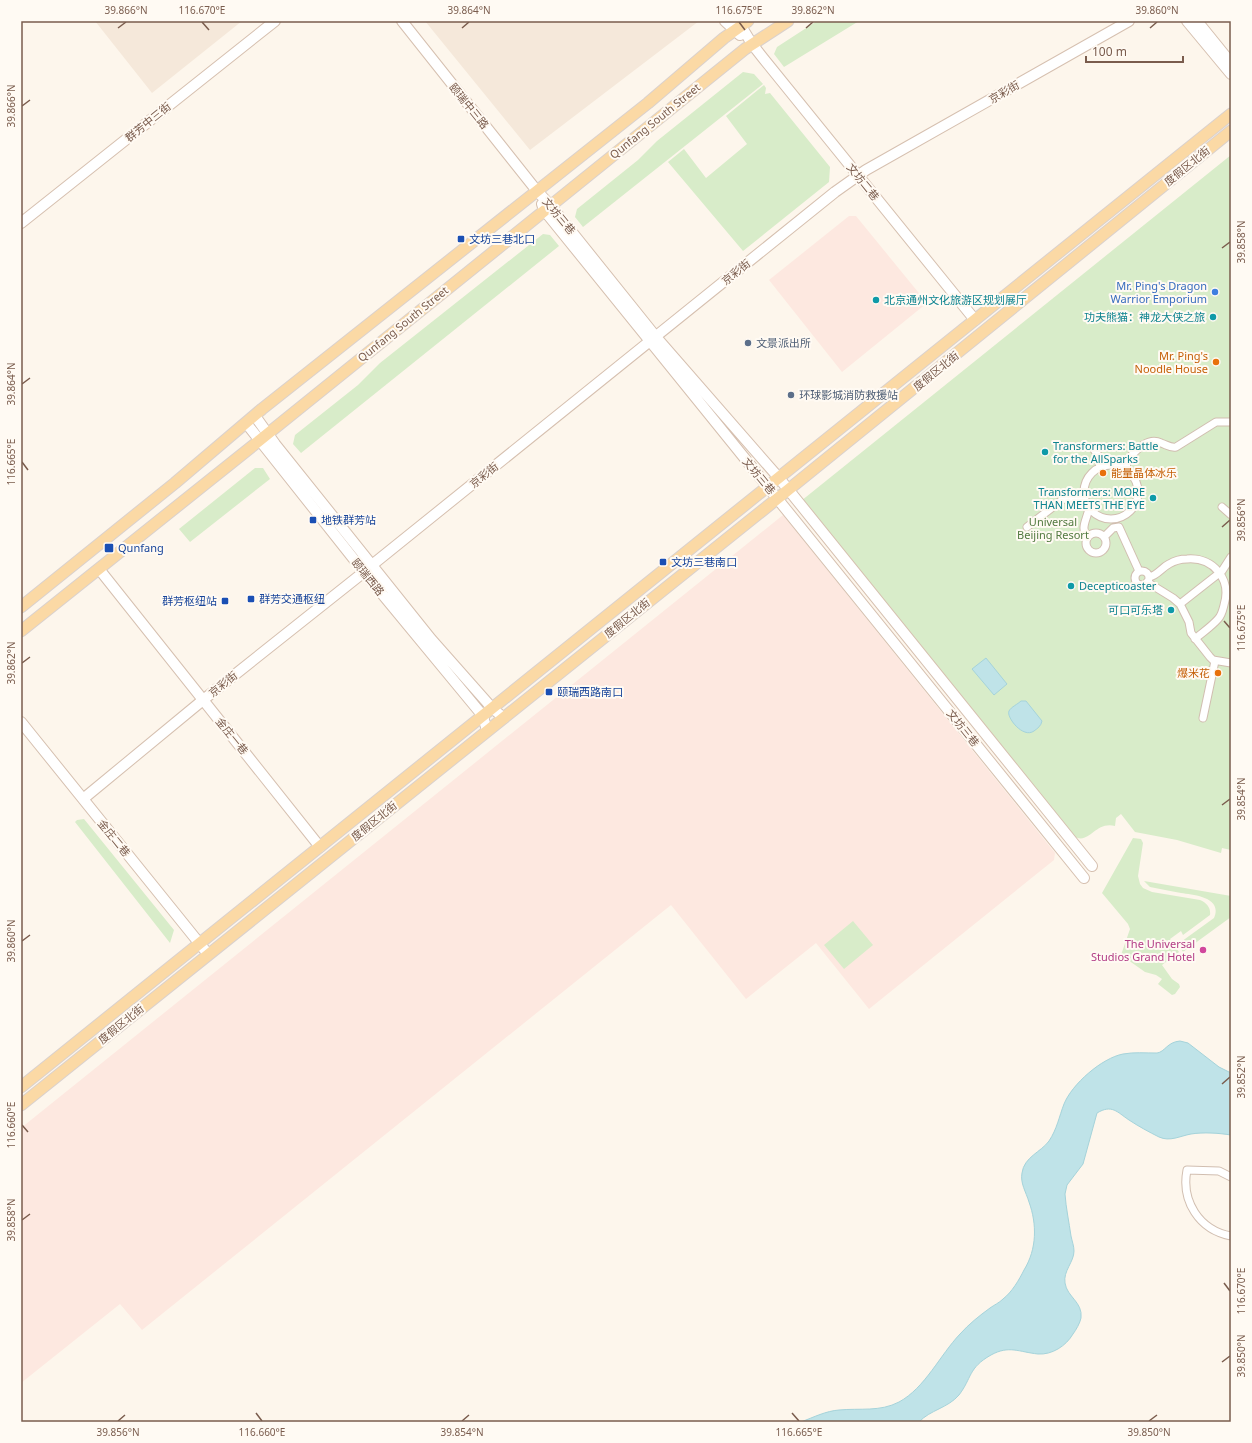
<svg xmlns="http://www.w3.org/2000/svg" width="1252" height="1443" viewBox="0 0 1252 1443" font-family="'Noto Sans','Noto Sans SC',sans-serif">
	<style>
		.residential { fill: #f5e8da }
		.commercial { fill: #fde8e0 }
		.green { fill: #d8ecc9 }
		.water { fill: #bfe3e8; stroke: #a5d3da }
		.lines { fill: none; stroke-linecap: round; stroke-linejoin: round }
		.street-casing { stroke: #d1beb0; stroke-width: 9 }
		.secondary-casing { stroke: #d6c0b0; stroke-width: 12 }
		.primary-casing { stroke: #dad1cd; stroke-width: 13 }
		.street { stroke: #fff; stroke-width: 7 }
		.secondary { stroke: #fff; stroke-width: 10 }
		.primary { stroke: #fbd9a5; stroke-width: 11 }
		.ticks { fill: none; stroke: #7a5c4d; stroke-width: 1.5 }
		.transit-dot { fill: #1a4fb4; stroke: #fffaf3; stroke-width: 1.5 }
		.shop-dot { fill: #3f7fe0; stroke: #fffaf3; stroke-width: 1.5 }
		.culture-dot { fill: #0f9aa8; stroke: #fffaf3; stroke-width: 1.5 }
		.service-dot { fill: #5c6f8a; stroke: #fffaf3; stroke-width: 1.5 }
		.food-dot { fill: #e8710a; stroke: #fffaf3; stroke-width: 1.5 }
		.hotel-dot { fill: #d1479c; stroke: #fffaf3; stroke-width: 1.5 }
		.labels { text-anchor: middle; stroke-width: 4; stroke-linejoin: round; paint-order: stroke }
		.street-label { font-size: 11px; fill: #7a5c4d; stroke: #fffaf3 }
		.transit-label { font-size: 11px; fill: #164399; stroke: #fffaf3; text-anchor: start }
		.shop-label { font-size: 11px; fill: #366cbe; stroke: #fffaf3; text-anchor: end }
		.culture-label { font-size: 11px; fill: #0d838f; stroke: #fffaf3; text-anchor: start }
		.service-label { font-size: 11px; fill: #4e5e75; stroke: #fffaf3; text-anchor: start }
		.food-label { font-size: 11px; fill: #c56008; stroke: #fffaf3; text-anchor: end }
		.park-label { font-size: 11px; fill: #537a41; stroke: #fffaf3 }
		.hotel-label { font-size: 11px; fill: #b23c85; stroke: #fffaf3; text-anchor: end }
		.neatline { fill: none; stroke: #7a5c4d; stroke-width: 1.5 }
		.ticks-label { font-size: 10px; text-anchor: middle; fill: #7a5c4d }
	</style>
	<rect width="100%" height="100%" fill="#fdf6ec"/>
	<path class="residential" d="M95,21h147l-90,72z
		M425,21h274l-169,129z"/>
	<path class="commercial" d="M849,216h7l71,87 -85,69 -73,-92z
		M783,515l272,338 -1,7 -185,149 -53,-66 -70,56 -75,-94 -529,425 -22,-26 -99,79v-255z"/>
	<path class="green" d="M817,21h42l-75,46 -10,-13 3,-7z
		M743,72l11,2 9,10 -180,143 -8,-10 2,-8 61,-49 19,-19z
		M764,85l2,3 -1,6 5,-1 60,74 -1,15 -86,69 -75,-89 16,-13 22,29 41,-34 -21,-28z
		M1231,155v695l-9,-2 -1,5 -44,-13 -42,-8 -14,-18 -5,4 -1,8c-21,-5 -25,20 -42,10l-272,-335z
		M543,234l7,1 9,11 -258,207 -8,-9 2,-9 63,-50 22,-22z
		M255,468h8l7,11 -80,63 -11,-13z
		M84,819l90,111 -4,13 -95,-121 2,-2z
		M1133,838l8,1 2,4 -5,33 2,8 3,4 9,4 48,8c7,3 11,8 10,15l-27,20 -2,-4 -11,8 9,13 -17,13 10,14 7,5 1,3 -5,7 -3,1 -14,-11 4,-5 -6,-4 -11,-3 -24,-17 9,-26 -2,-5 -26,-31z
		M1144,881l87,15v21l-48,35 -5,-8 36,-26c9,-21 -20,-23 -33,-25 -11,-2 -21,-4 -31,-6z
		M853,921l20,24 -29,24 -20,-24z"/>
	<path class="water" d="M986,658l21,26 -13,11 -22,-26z
		M1021,701h5l16,20c-1,5 -4,7 -8,10 -11,8 -28,-14 -25,-20 2,-4 9,-7 12,-10z
		M1180,1041l8,2 31,24 12,6v62c-13,-2 -27,-3 -40,-1 -11,2 -21,8 -32,3 -10,-5 -21,-11 -30,-17 -12,-8 -17,-16 -32,-7l-14,51 -16,21 -2,9c1,14 4,28 6,42 1,5 3,10 3,15 0,11 -11,20 -9,32 2,14 18,19 16,35 -1,5 -5,12 -8,16 -7,12 -21,21 -35,20 -19,-2 -29,-9 -47,1 -23,13 -19,23 -32,40 -11,13 -29,15 -40,27h-118c13,-5 25,-11 38,-12 21,-2 41,2 60,-8 26,-14 41,-47 61,-68 9,-10 19,-18 30,-26 4,-3 9,-5 13,-9 9,-7 16,-19 21,-29 13,-21 13,-46 5,-68 -3,-10 -9,-19 -7,-29 2,-16 19,-21 27,-32 8,-12 10,-24 15,-37 8,-20 38,-46 59,-50 11,-2 22,-1 34,-1 8,-1 10,-11 23,-12z"/>
	<g class="lines">
		<g class="street-casing">
			<path id="street" d="M1092,447l6,8 2,13
				M1084 492a27 27 0 1 1 54 0a27 27 0 1 1-54 0Z
				M1127,470l-1,-9c9,-9 21,-25 35,-18 6,2 9,5 15,4l40,-25h15
				M1222,507l9,8
				M1027,527l35,-27 4,-2 18,-1
				M1086 543a10 10 0 1 1 20 0a10 10 0 1 1-20 0Z
				M1105,536l8,-8 6,-1 20,44
				M1087,537c-7,-10 0,-17 2,-29
				M1135 578a7 7 0 1 1 14 0a7 7 0 1 1-14 0Z
				M1149,577c9,-2 12,-9 20,-13 5,-3 12,-5 18,-5 26,-2 45,20 37,46 -1,4 -2,10 -6,14 -6,7 -16,14 -23,20
				M1147,582l26,16 7,6 9,18 2,11 19,24 3,3 18,3
				M1180,604l42,-33 9,-14
				M1203,718l12,-57
				M1231,1177l-12,-6 -32,-1c-6,31 12,60 44,66"/>
		</g>
		<g class="secondary-casing">
			<path id="secondary" d="M402,21l135,170 14,15 105,131 123,141 313,388
				M725,21l15,14
				M738,21l14,23 11,14 212,262
				M1187,21l44,53
				M1197,21l34,42
				M542,204l2,6 540,668
				M21,223l254,-202
				M255,416l20,28 156,195 61,69 12,10
				M246,423l118,149 119,144 4,15
				M372,565l463,-373 31,-22 263,-149
				M99,569l221,278
				M21,722l187,232
				M83,799l120,-99 161,-128"/>
		</g>
		<g class="primary-casing">
			<path id="primary" d="M21,607l154,-124 87,-74 386,-306 76,-65 24,-17
				M21,631l239,-191 485,-391 43,-28
				M21,1087l1210,-973
				M21,1105l767,-615 443,-359"/>
		</g>
		<use href="#street" class="street"/>
		<use href="#secondary" class="secondary"/>
		<use href="#primary" class="primary"/>
	</g>
	<path class="ticks" d="M202,22l7,8M739,22l6,8M118,28l8,-6M462,28l7,-6M806,28l7,-6M1150,28l7,-6M22,106l8,-6M1222,248l8,-6M22,384l8,-6M22,462l6,8M1222,527l8,-7M1224,621l6,7M22,663l8,-6M1222,805l8,-6M22,941l8,-6M1222,1084l8,-7M22,1125l6,7M22,1220l8,-6M1224,1283l6,8M1222,1362l8,-6M256,1413l6,8M792,1413l7,8M118,1421l7,-6M462,1421l7,-6M1149,1421l8,-6"/>
	<g class="transit-dot">
		<rect x="457" y="235" width="8" height="8" rx="2"/>
		<rect x="309" y="516" width="8" height="8" rx="2"/>
		<rect x="104" y="543" width="10" height="10" rx="2"/>
		<rect x="659" y="558" width="8" height="8" rx="2"/>
		<rect x="247" y="595" width="8" height="8" rx="2"/>
		<rect x="221" y="597" width="8" height="8" rx="2"/>
		<rect x="545" y="688" width="8" height="8" rx="2"/>
	</g>
	<circle class="shop-dot" cx="1215" cy="292" r="4"/>
	<g class="culture-dot">
		<circle cx="876" cy="300" r="4"/>
		<circle cx="1213" cy="317" r="4"/>
		<circle cx="1045" cy="452" r="4"/>
		<circle cx="1153" cy="498" r="4"/>
		<circle cx="1071" cy="586" r="4"/>
		<circle cx="1171" cy="610" r="4"/>
	</g>
	<g class="service-dot">
		<circle cx="748" cy="343" r="4"/>
		<circle cx="791" cy="395" r="4"/>
	</g>
	<g class="food-dot">
		<circle cx="1216" cy="362" r="4"/>
		<circle cx="1103" cy="473" r="4"/>
		<circle cx="1218" cy="673" r="4"/>
	</g>
	<circle class="hotel-dot" cx="1203" cy="950" r="4"/>
	<g class="labels">
		<g class="street-label">
			<text transform="translate(1004 92) rotate(-30)" y="4">京彩街</text>
			<text transform="translate(469 106) rotate(51)" y="4">颐瑞中三路</text>
			<text transform="translate(655 121) rotate(-39)" y="4">Qunfang South Street</text>
			<text transform="translate(148 122) rotate(-39)" y="4">群芳中三街</text>
			<text transform="translate(1187 166) rotate(-39)" y="4">度假区北街</text>
			<text transform="translate(863 182) rotate(51)" y="4">文坊二巷</text>
			<text transform="translate(559 216) rotate(50)" y="4">文坊三巷</text>
			<text transform="translate(736 272) rotate(-39)" y="4">京彩街</text>
			<text transform="translate(403 324) rotate(-39)" y="4">Qunfang South Street</text>
			<text transform="translate(936 371) rotate(-39)" y="4">度假区北街</text>
			<text transform="translate(484 475) rotate(-39)" y="4">京彩街</text>
			<text transform="translate(759 476) rotate(50)" y="4">文坊三巷</text>
			<text transform="translate(368 577) rotate(51)" y="4">颐瑞西路</text>
			<text transform="translate(627 618) rotate(-39)" y="4">度假区北街</text>
			<text transform="translate(223 684) rotate(-39)" y="4">京彩街</text>
			<text transform="translate(963 728) rotate(51)" y="4">文坊三巷</text>
			<text transform="translate(232 736) rotate(51)" y="4">金庄一巷</text>
			<text transform="translate(374 821) rotate(-39)" y="4">度假区北街</text>
			<text transform="translate(114 838) rotate(51)" y="4">金庄二巷</text>
			<text transform="translate(121 1024) rotate(-39)" y="4">度假区北街</text>
		</g>
		<g class="transit-label">
			<text x="469" y="243">文坊三巷北口</text>
			<text x="321" y="524">地铁群芳站</text>
			<text x="118" y="552">Qunfang</text>
			<text x="671" y="566">文坊三巷南口</text>
			<text x="259" y="603">群芳交通枢纽</text>
			<text x="217" y="605" text-anchor="end">群芳枢纽站</text>
			<text x="557" y="696">颐瑞西路南口</text>
		</g>
		<g class="shop-label">
			<text x="1207" y="290">Mr. Ping's Dragon<tspan x="1207" dy="13">Warrior Emporium</tspan></text>
		</g>
		<g class="culture-label">
			<text x="884" y="304">北京通州文化旅游区规划展厅</text>
			<text x="1205" y="321" text-anchor="end">功夫熊猫：神龙大侠之旅</text>
			<text x="1053" y="450">Transformers: Battle<tspan x="1053" dy="13">for the AllSparks</tspan></text>
			<text x="1145" y="496" text-anchor="end">Transformers: MORE<tspan x="1145" dy="13">THAN MEETS THE EYE</tspan></text>
			<text x="1079" y="590">Decepticoaster</text>
			<text x="1163" y="614" text-anchor="end">可口可乐塔</text>
		</g>
		<g class="service-label">
			<text x="756" y="347">文景派出所</text>
			<text x="799" y="399">环球影城消防救援站</text>
		</g>
		<g class="food-label">
			<text x="1208" y="360">Mr. Ping's<tspan x="1208" dy="13">Noodle House</tspan></text>
			<text x="1111" y="477" text-anchor="start">能量晶体冰乐</text>
			<text x="1210" y="677">爆米花</text>
		</g>
		<g class="park-label">
			<text x="1053" y="526">Universal<tspan x="1053" dy="13">Beijing Resort</tspan></text>
		</g>
		<g class="hotel-label">
			<text x="1195" y="948">The Universal<tspan x="1195" dy="13">Studios Grand Hotel</tspan></text>
		</g>
	</g>
	<rect width="1252" height="1443" fill="none" stroke="#fffaf3" stroke-width="44"/>
	<path d="M1086 56v6h97v-6" fill="none" stroke="#7a5c4d" stroke-width="2"/>
	<text x="1092" y="56" font-size="12" fill="#7a5c4d" stroke="#fffaf3" stroke-width="3" paint-order="stroke">100 m</text>
	<rect x="22" y="22" width="1208" height="1399" class="neatline"/>
	<g class="ticks-label">
		<text x="126" y="14">39.866°N</text>
		<text x="202" y="14">116.670°E</text>
		<text x="469" y="14">39.864°N</text>
		<text x="739" y="14">116.675°E</text>
		<text x="813" y="14">39.862°N</text>
		<text x="1157" y="14">39.860°N</text>
		<text transform="translate(11 106) rotate(-90)" y="4">39.866°N</text>
		<text transform="translate(1241 242) rotate(-90)" y="4">39.858°N</text>
		<text transform="translate(11 384) rotate(-90)" y="4">39.864°N</text>
		<text transform="translate(11 462) rotate(-90)" y="4">116.665°E</text>
		<text transform="translate(1241 520) rotate(-90)" y="4">39.856°N</text>
		<text transform="translate(1241 628) rotate(-90)" y="4">116.675°E</text>
		<text transform="translate(11 663) rotate(-90)" y="4">39.862°N</text>
		<text transform="translate(1241 799) rotate(-90)" y="4">39.854°N</text>
		<text transform="translate(11 941) rotate(-90)" y="4">39.860°N</text>
		<text transform="translate(1241 1077) rotate(-90)" y="4">39.852°N</text>
		<text transform="translate(11 1125) rotate(-90)" y="4">116.660°E</text>
		<text transform="translate(11 1220) rotate(-90)" y="4">39.858°N</text>
		<text transform="translate(1241 1291) rotate(-90)" y="4">116.670°E</text>
		<text transform="translate(1241 1356) rotate(-90)" y="4">39.850°N</text>
		<text x="118" y="1436">39.856°N</text>
		<text x="262" y="1436">116.660°E</text>
		<text x="462" y="1436">39.854°N</text>
		<text x="799" y="1436">116.665°E</text>
		<text x="1149" y="1436">39.850°N</text>
	</g>
</svg>
